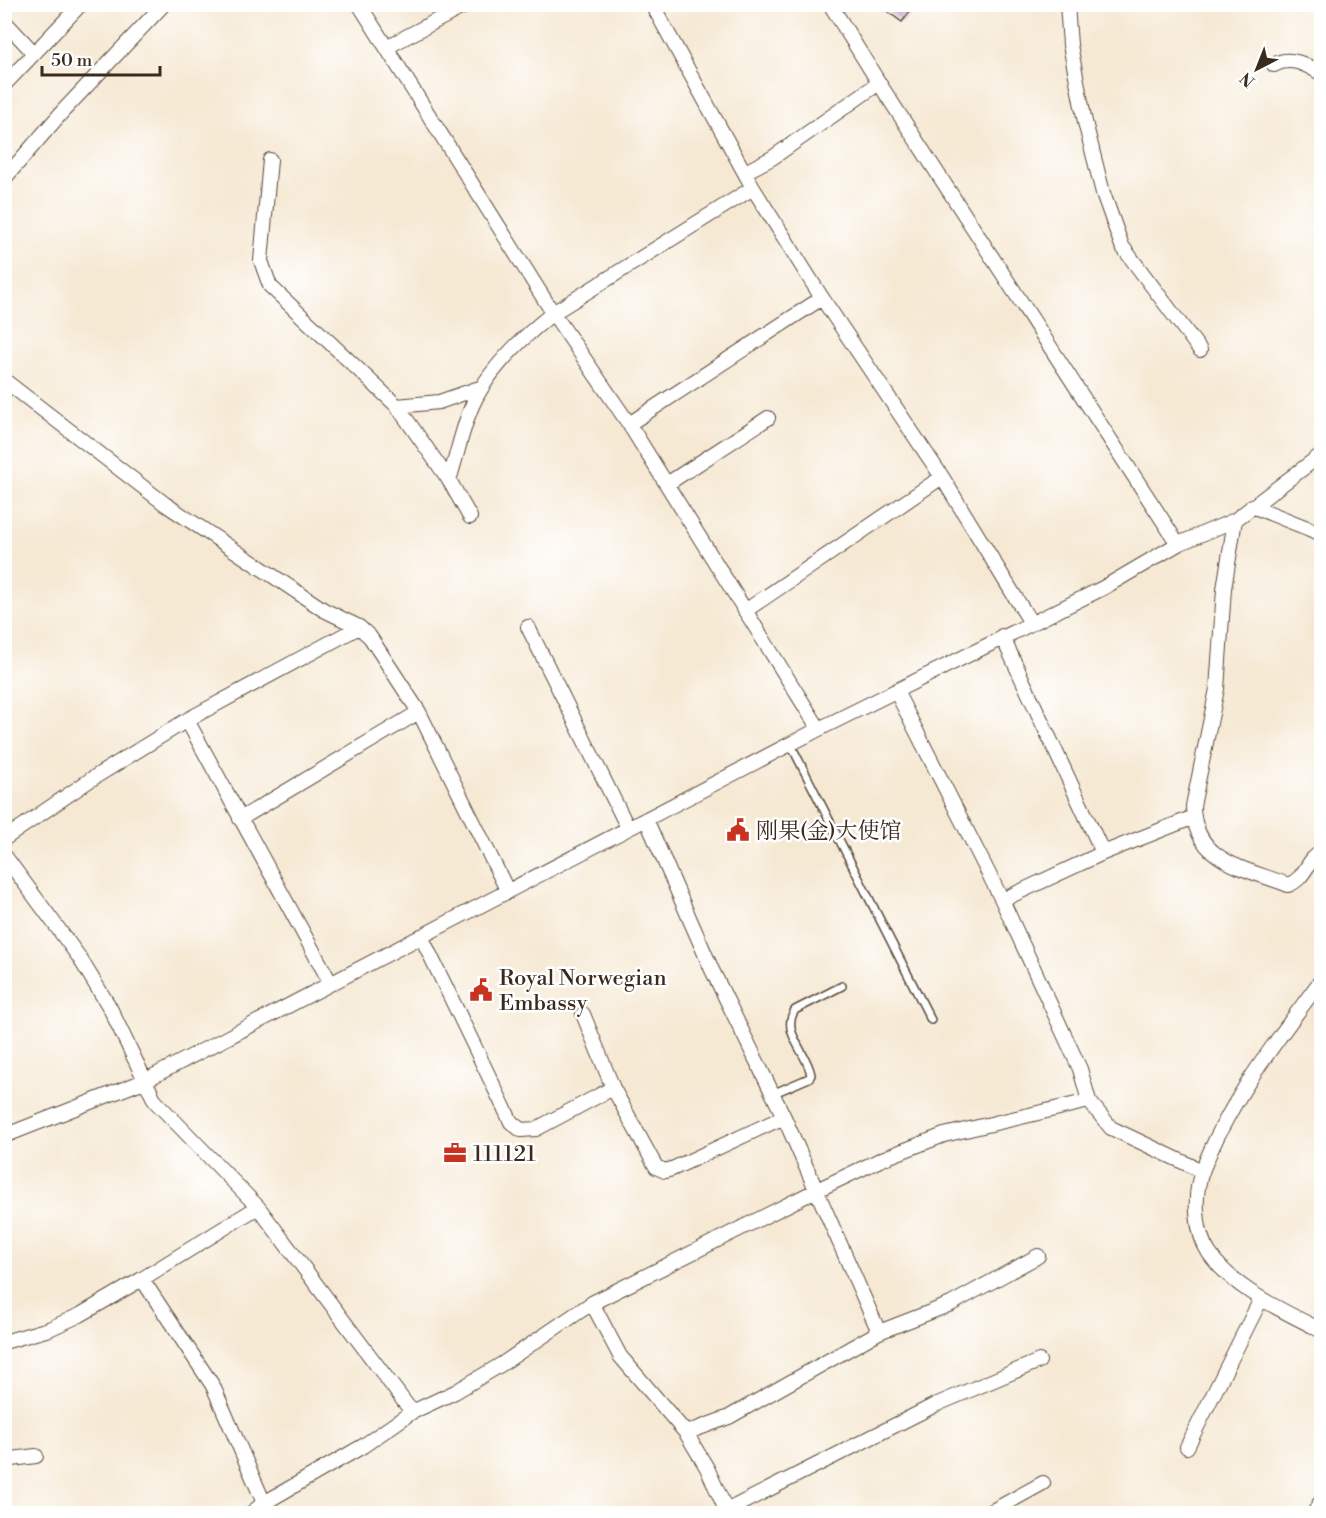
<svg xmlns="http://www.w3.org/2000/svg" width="1326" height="1518" viewBox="0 0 1326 1518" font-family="'Libre Bodoni','Noto Serif SC',serif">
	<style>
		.building { fill: url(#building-cross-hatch) }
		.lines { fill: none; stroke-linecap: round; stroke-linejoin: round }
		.lane-casing { stroke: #574739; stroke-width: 10 }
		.street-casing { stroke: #574739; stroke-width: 16 }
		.secondary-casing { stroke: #574739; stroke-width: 22 }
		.lane { stroke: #fff; stroke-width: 7 }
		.street { stroke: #fff; stroke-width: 14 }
		.secondary { stroke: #fff; stroke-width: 20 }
		.labels { text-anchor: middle; stroke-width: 5; stroke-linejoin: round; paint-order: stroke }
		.poi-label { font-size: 22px; fill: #3b2a1e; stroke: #fff; text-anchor: start }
	</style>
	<defs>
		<pattern id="building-cross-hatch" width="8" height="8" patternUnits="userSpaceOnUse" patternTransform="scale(1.5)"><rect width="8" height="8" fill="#cba3ce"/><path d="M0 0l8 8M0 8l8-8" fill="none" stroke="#a685a7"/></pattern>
	</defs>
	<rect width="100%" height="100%" fill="#fff"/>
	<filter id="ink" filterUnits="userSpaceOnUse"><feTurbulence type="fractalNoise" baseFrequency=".0167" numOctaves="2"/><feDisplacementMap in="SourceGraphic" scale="12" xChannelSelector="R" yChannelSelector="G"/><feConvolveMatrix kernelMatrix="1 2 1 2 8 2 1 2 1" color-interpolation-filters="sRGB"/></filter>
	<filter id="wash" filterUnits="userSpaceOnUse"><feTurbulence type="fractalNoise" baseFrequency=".008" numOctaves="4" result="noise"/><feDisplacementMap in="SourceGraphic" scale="24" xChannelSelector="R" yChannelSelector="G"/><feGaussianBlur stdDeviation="1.35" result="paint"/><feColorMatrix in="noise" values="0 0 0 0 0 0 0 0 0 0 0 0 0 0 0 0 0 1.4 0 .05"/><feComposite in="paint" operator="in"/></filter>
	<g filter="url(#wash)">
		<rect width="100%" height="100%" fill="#f6e9d4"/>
		<g id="blocks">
			<path class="building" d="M877,4h39l-14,18z"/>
		</g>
	</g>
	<g filter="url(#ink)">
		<use href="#blocks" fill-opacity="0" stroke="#574739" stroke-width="1.5"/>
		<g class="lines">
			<g class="lane-casing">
				<path id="lane" d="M791,745l140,275
					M772,1094l37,-16 2,-3c-3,-22 -31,-43 -16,-65l47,-24"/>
			</g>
			<g class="street-casing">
				<path id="street" d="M359,4l194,309 76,111 190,305
					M652,4l101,184 69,110 120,179 89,146
					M1067,4l3,41 15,77 18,71 19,53 78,104
					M4,21l30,32
					M387,47l81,-43
					M1274,65c16,-10 33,0 48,9
					M879,83l299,461
					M4,85l77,-81
					M270,160l-9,101 9,25 127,120 52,74 21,37
					M745,172l27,-14 107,-75 -49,-79
					M4,179l59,-68 101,-107
					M4,380l161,124 159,106 35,17 11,10 49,75 89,180
					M397,406l42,-4 43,-15
					M629,424l193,-126
					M449,480c8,-24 13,-51 23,-74 16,-37 51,-69 81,-93l200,-125
					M667,484l101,-66
					M1252,506l70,28
					M1235,520l-11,69 -7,100 -24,117c1,56 52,62 95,79 19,-7 18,-26 34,-33
					M745,611l197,-134
					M528,627l100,201
					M1002,636l101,217
					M896,691l106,209 78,169 9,32 22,27 91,43
					M240,819l179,-107
					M646,819l66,151 72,147 95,215
					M4,839l86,-59 97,-60
					M4,855l75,102 31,51 45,93 103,106 154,205
					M1002,900l101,-47 91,-36
					M421,936l90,186 10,8 15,-1 77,-41
					M1322,979c-44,60 -92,120 -119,190 -10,24 -8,63 6,84 26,38 74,57 113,78
					M330,982l-143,-262 172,-93
					M583,1014l30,74 43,79 9,4 7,-2 112,-52
					M4,1136l140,-55 675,-352 284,-141 75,-44 57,-24 87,-66
					M258,1207l-116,72 71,107 51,117
					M592,1303l28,53 66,77 21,35 19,42
					M4,1342l45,-13 31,-14 62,-36
					M686,1433l43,-16 150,-85 72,-28 87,-48
					M1187,1447l74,-148
					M4,1460l32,-4
					M250,1514l14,-11 99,-57 49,-34 43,-20 47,-28 90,-61 223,-112 67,-32 62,-24 145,-34
					M720,1514l215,-109 104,-44
					M987,1514l56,-31"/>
			</g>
			<g class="secondary-casing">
				<path id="secondary" d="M1317,1514l5,-9"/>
			</g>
			<use href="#lane" class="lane"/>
			<use href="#street" class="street"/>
			<use href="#secondary" class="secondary"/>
		</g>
	</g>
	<defs>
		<g id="civic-bare" transform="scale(1.8)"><path d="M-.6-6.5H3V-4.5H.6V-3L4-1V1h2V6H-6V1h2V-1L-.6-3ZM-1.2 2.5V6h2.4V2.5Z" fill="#c8321e" stroke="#fff" stroke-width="2.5" paint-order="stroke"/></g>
		<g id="office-bare" transform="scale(1.8)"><path d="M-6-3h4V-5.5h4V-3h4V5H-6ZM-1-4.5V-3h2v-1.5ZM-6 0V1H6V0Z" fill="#c8321e" stroke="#fff" stroke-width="2.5" paint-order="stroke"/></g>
	</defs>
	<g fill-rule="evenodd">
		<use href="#civic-bare" x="738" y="830"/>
		<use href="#civic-bare" x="481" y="990"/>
		<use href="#office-bare" x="455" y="1153"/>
	</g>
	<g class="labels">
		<g class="poi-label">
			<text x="756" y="838">刚果(金)大使馆</text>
			<text x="499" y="985">Royal Norwegian<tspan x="499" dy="25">Embassy</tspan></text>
			<text x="473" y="1161">111121</text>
		</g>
	</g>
	<rect width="1326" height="1518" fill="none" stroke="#fff" stroke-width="24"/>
	<g transform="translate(1257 69) rotate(222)" stroke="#ffffff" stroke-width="4.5" paint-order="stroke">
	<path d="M0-4.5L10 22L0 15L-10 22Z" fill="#3b2a1e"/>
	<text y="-9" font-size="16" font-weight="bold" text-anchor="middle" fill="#3b2a1e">N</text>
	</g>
	<path d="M42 66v9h118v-9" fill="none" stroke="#3b2a1e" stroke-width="3"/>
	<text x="51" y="66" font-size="18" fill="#3b2a1e" stroke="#ffffff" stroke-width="4.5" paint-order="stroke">50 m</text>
</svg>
